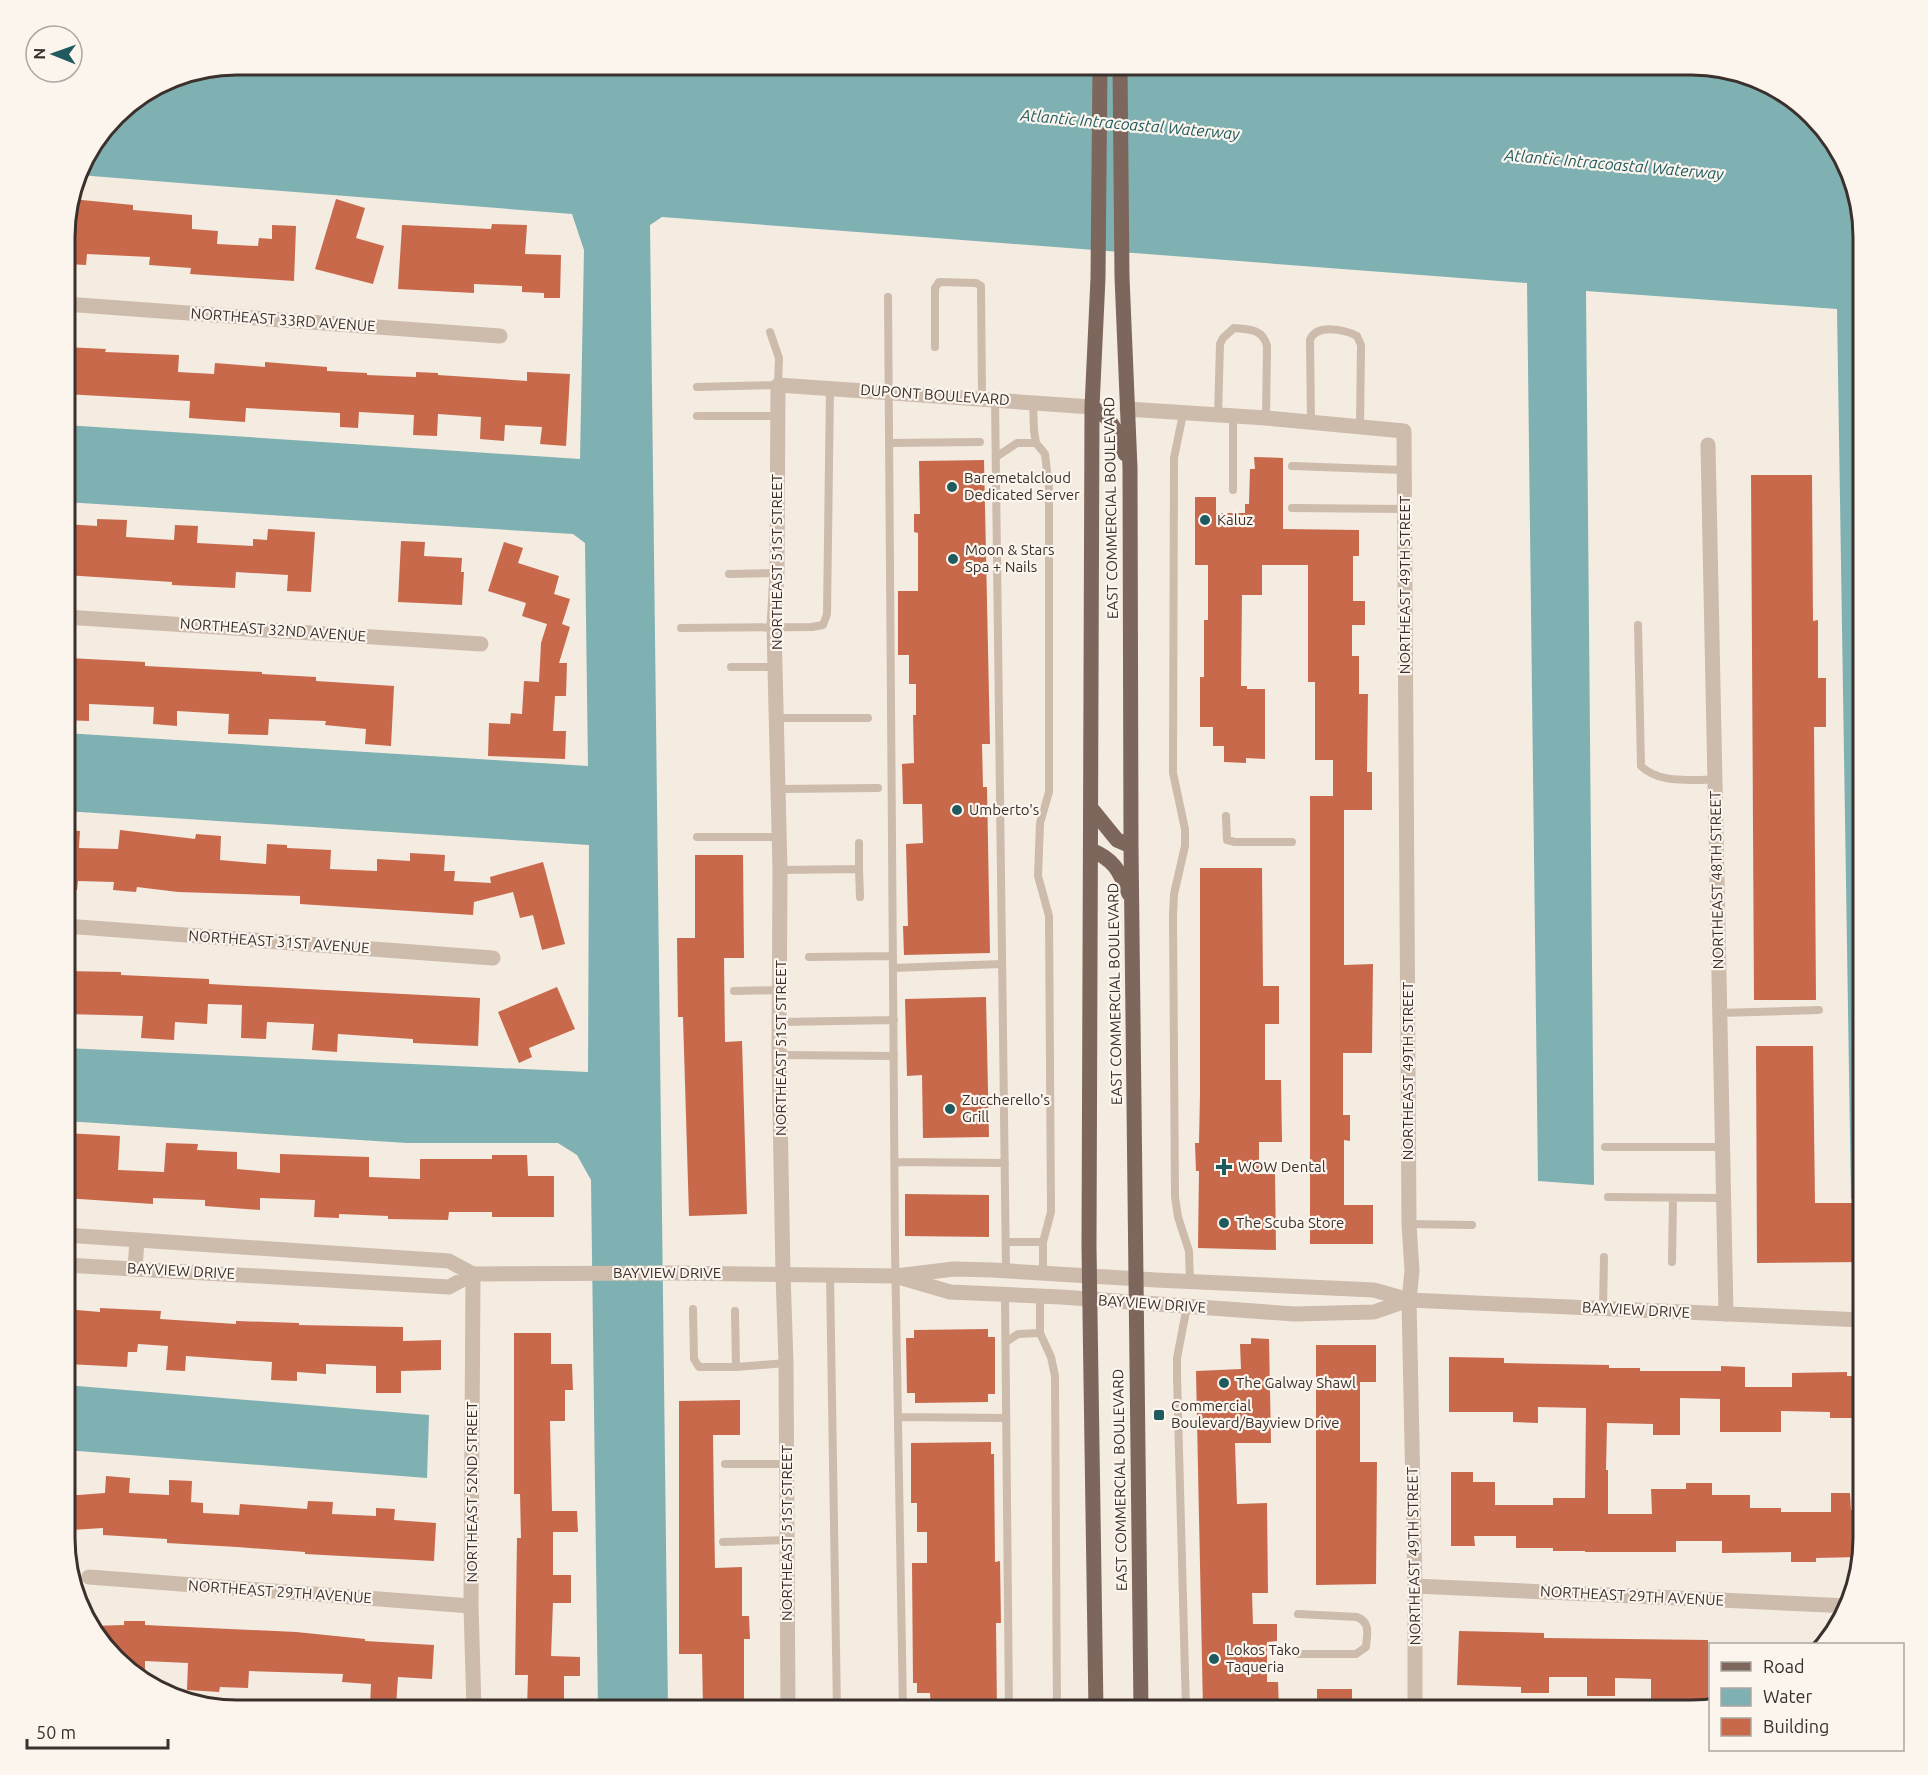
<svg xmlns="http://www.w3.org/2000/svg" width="1928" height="1775" viewBox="0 0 1928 1775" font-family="Ubuntu,sans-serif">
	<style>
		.water { fill: #7fb0b2 }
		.building { fill: #c8694b }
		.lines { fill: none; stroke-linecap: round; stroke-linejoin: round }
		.service { stroke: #cdbbac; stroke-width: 8 }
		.minor { stroke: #cdbbac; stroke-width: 15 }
		.tertiary { stroke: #cdbbac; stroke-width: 15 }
		.primary { stroke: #7d675c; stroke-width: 15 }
		.poi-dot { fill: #1f5a5e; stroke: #fbf5ee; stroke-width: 2 }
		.labels { text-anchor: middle; stroke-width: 4.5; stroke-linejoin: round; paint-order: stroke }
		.street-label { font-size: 15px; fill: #3b302b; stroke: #fbf5ee }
		.poi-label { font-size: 15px; fill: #3b302b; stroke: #fbf5ee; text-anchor: start }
		.water-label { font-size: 16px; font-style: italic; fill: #1f5a5e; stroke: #fbf5ee }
		.rim { fill: none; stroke: #3b302b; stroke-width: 3 }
	</style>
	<rect width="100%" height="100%" fill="#f4ebe1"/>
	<path class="water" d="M238,65h1453l66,13 56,37 37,56 13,56v973l-12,-1 -14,-890 -251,-18 8,894 -56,-4 -11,-898 -865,-66 -12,8 18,1485h-70l-7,-530 -14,-25 -19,-12h-151l-342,-22v-73l523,24 1,-227 -524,-34v-78l523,33 -3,-223 -12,-9 -508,-32v-77l515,34 4,-209 -12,-36 -493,-39 3,-14 41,-53 49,-30z
		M65,1385l364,30 -2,63 -362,-28z
		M166,1694l203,16h-131l-67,-13z"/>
	<path class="building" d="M72,199l61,6v5l59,5v14l26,2 -1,13 41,2 1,-8 13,1v-14l24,1 -2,55 -104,-7 1,-6 -42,-3 1,-8 -63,-3 -1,11 -21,-1v-38z
		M336,199l29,9 -9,30 28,8 -11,38 -58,-15z
		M492,224l35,1 -2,29 36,1 -1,43h-16v-5l-22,-1v-6l-48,-2v9l-76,-4 4,-64 89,4z
		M65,347l41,2 -1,3 74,3 -1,17 36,2 1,-11 50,4v-5l62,5v4l40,2v2l49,2v-5l22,1v2l89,6v-9l43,2 -4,72 -26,-2 2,-17 -37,-2 -1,16 -24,-2 1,-22 -43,-3 -1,22 -24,-1 1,-20 -55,-3 -1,16 -18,-1v-14l-94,-5 -1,14 -56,-4 1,-17 -125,-7z
		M1254,457l29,1v71l76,1v26h-6v45h12v24h-13v31h7v38h9l-1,78h5v38h-28v155l29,-1 -1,89h-29v62h7v26l-6,-1v65h29v39h-63v-448h23v-36h-18v-78h-7v-117h-46v30h-20l-1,91h6v3h18v70l-19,-1v5l-22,-1v-16h-11v-19h-13v-50h4v-57h4v-55h-13v-68h21v16h29v-9h4l1,-35h5z
		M984,460l6,284h-8l1,43h4l3,166 -86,2 -1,-29h5l-2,-82 17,-1 -1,-39h-19l-1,-40 12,-1 -1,-48h3v-31h-7v-29h-11v-64h20v-58l-4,-1v-18h6l-1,-53z
		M1751,475h61l1,146 5,-1v58h8v49h-12l2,273h-62z
		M97,519l30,1 -1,17 48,3 1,-15 23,1 -1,17 56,3v-7l14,1 1,-11 47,3 -4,60 -24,-1 1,-16 -52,-3 -1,16 -63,-3v-3l-107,-7v-51l32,2z
		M401,541l24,1 -1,14 38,2 -1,14h3l-2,33 -64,-3z
		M504,542l19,6 -5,15 41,13 -5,18 16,5 -8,25 8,3 -11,36h8l-1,33h-11l-2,35h13l-1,28 -77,-3 1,-33 21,1 1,-11 11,1 2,-33 15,1 2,-39 6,-19 -25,-8 4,-13 -38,-12z
		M69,658l76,4v4l117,6v2l54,3v4l78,5 -3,60 -26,-2 1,-15 -41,-4 1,-4 -57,-2 -1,16 -40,-1 1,-20 -52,-3v15l-24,-2 1,-17 -65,-3v17l-24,-1z
		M65,830l15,1 -1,17 39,1 2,-19 75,9 1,-5 25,2 -1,24 46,4 1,-20 20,1v3l44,2 -1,19 47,2v-12l33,2v-8l35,2 -1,16h11l-1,10 37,2 -1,-6 53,-15 22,82 -23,6 -9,-35 -13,3 -7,-26 -39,10 -1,13 -173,-11v-8l-122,-4 -41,-5 -1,5 -23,-2 1,-8 -36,-1 -1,9 -12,-1z
		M695,855h48l1,103h-20l1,84 17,-1 5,173 -58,2 -6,-199h-5l-1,-79h18z
		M1200,868h62l1,118h16v38h-14v56h16l1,62h-23v32h16l1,76 -78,-2 1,-77h-3l-1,-28h4l1,-49z
		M65,971l56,1v3l88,4v5l271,14 -2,48 -65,-3v-4l-75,-5 -1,18 -25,-2 2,-26 -47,-2 -1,17 -25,-1 1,-33 -34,-1 -1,20 -32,-2 -1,18 -33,-2 2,-22 -78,-2z
		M557,987l18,42 -46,19 3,9 -13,6 -21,-51z
		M986,997l3,140 -66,1 -1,-63 -15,1 -2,-77z
		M1756,1046h57l2,157h48v59l-106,1z
		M65,1133l55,3 -2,34 46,2 2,-29 32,1 -1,6 40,2v17l43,4v-19l89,3v20l51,2v-20h72v-4h35l1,21h26v41h-62v-5h-43l-1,8 -60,-1v-3l-49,-2v4l-25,-1 1,-17 -55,-2v12l-55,-4v-6l-52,-2v6l-88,-6z
		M905,1194l84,1v42l-84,-1z
		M100,1308l61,3 -1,8 76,5v-3l63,2v2l104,2v14l38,-1v30l-40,1v22h-25v-27l-50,-2v10l-29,-2v9l-26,-1 1,-18 -86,-6 -1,15 -19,-1 2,-24 -30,-2 -1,8h-9l-1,15 -60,-3 1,-17 -3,-1v-37l35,3z
		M988,1329v8h7v57h-7v8l-73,1v-10h-8l-1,-55h8v-8z
		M514,1333h37v31h21l1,26h-8v31h-15l2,90h25l1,21h-25v43h18v28h-18l-2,53 29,1v19h-16v24h-12v10h-25l1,-35h-13l2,-137h4l-1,-44h-6z
		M1251,1338l18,1 2,104h-36l2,61 30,-1 1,90h-16l1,31h24v17l-10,1v40h11l1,28h-76l-7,-339 45,-2 -1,-25h11z
		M1316,1345h60v37h-16v80h17l-1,122 -60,1z
		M1449,1357l55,1v5l105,2v3h31v3h81v-5l24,1v20h47v-14l55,-1v4h16v42h-33v-6l-49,-1v21h-61v-33l-40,-1v37h-27v-11l-46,-1 -1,47h2v44h44l-1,-25h35v-6h26v12h38v13h31v4h50v-19h19l1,17h12v28l-3,19 -44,1v4h-25v-10l-69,1v-12h-46v11h-91v-1h-32v-3h-37v-12h-42l1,10h-24v-74h22v10h22v23h58v-7h32l1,-90 -48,-1v16l-25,-1v-10h-64z
		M740,1400v35h-27l1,74 1,59 27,-1v49h7l1,23h-6v71h-41l-1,-56h-23v-253z
		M991,1442v12h3l1,108 5,-1 1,62h-5l1,87h-66l-1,-17h-13v-10h-4l-1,-120h15v-31h-10v-29h-6v-60z
		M106,1476l24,2 -1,15 40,2v-15l23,1 -1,21 12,1v10l36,2 1,-11 67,5 1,-8 25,1 -1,12 44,2v-8l19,1 -1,11 42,3 -2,38 -129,-7v-2l-68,-5 -70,-4v-4l-64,-4v-7l-32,2 -1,-5h-5v-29l40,-3z
		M124,1621h21v4l151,7 69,7v2l69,4 -2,34 -34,-2 -2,29 -26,-1 1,-21 -29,-2 1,-8 -94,-3 -1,17 -28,-1 -1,5 -32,-2 1,-27 -43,-2v19l-30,-20 -23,-34 32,-1z
		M1459,1631l85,2v5l164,2v60h-57v-21l-36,-1v18h-28v-19h-38v16h-28v-6l-64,-2z
		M1317,1689h35v21h-35z"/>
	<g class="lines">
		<path class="service" d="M888,297l7,951 8,462
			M935,347v-59l4,-6 37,1 5,3 1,112
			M697,387l81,-2 1,-27 -9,-26
			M995,399l11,872
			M1033,402l1,29 2,12 9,11 4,34v304l-9,31 -2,53 11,40 2,296 -8,30v31
			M1183,414l-9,44 -1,315 12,56v17l-11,48 -1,22 2,281 3,20 11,34 1,31
			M697,416h80
			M1218,416l2,-72 3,-6 11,-10c15,1 29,1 33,18l-1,72
			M1311,422l-1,-82c6,-16 34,-11 47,-4l4,9 -1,82
			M889,443l91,-1
			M996,457l21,-14h19
			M1292,466l112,4
			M1233,490v-74
			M1292,508l112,1
			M729,574l48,-1
			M1638,625l3,141c18,18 49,13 74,14
			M681,628l131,-1 11,-2 4,-11 3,-226
			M731,667h45
			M776,718h92
			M778,789l100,-1
			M1226,816l1,24 8,2h57
			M697,837h82
			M859,869l1,28
			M780,870l79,-1v-26
			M809,957l84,-1
			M893,968l108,-4
			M734,991l47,-1
			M1720,1013l99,-3
			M780,1022l114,-2
			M779,1055l115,1
			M1605,1147h118
			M895,1162l110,1
			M1608,1197l116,1
			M1409,1224l63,1
			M1006,1242h37
			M1672,1262l1,-64
			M830,1275l7,435
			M1005,1294l4,416
			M1040,1296v37l11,24 4,19 2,334
			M693,1309l1,50 5,8h37l50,-4
			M1603,1309l1,-52
			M735,1311l1,56
			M1006,1342l12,-8 22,-1
			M898,1417l108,1
			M725,1464h62
			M723,1542l65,-2
			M1298,1614l59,3c14,6 10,17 9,30l-10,7h-58
			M1186,1710l-9,-334v-18l10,-52"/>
		<path class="minor" d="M65,304l435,32
			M1127,409l139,9 138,13 5,793 3,47 -3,29 6,286v124
			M1708,445l18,869
			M65,617l416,27
			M65,926l428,32
			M473,1274l-2,332 3,104
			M89,1577l382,29
			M1415,1586l434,20
			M788,1710l-2,-347 -3,-89 -4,-219 1,-185 -6,-243 3,-54 1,-188 314,22"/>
		<path class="tertiary" d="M65,1235l384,26 24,13 199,-1 224,3 58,-7 39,1 163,10 218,10 35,10 454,20
			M65,1265l384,22 24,-13
			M135,1269l2,-29
			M902,1278l48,14 111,5 233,17 80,-2 35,-12"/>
		<path class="primary" d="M1120,65l2,212 8,191 1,378 10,864
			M1092,407c22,12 24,25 33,47
			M1091,808l26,32 14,6
			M1091,850c24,10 28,21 38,44
			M1096,1710l-7,-463 3,-840 6,-129 2,-213"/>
	</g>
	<g class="poi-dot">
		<circle cx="952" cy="487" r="6"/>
		<circle cx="1205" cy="520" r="6"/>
		<circle cx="953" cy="559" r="6"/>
		<circle cx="957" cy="810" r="6"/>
		<circle cx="950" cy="1109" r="6"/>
		<path d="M1221 1158h6v6h6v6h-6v6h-6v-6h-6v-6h6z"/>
		<circle cx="1224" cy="1223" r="6"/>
		<circle cx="1224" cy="1383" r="6"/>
		<rect x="1153" y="1409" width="12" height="12" rx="3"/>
		<circle cx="1214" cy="1659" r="6"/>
	</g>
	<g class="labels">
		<g class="street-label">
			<text transform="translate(283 320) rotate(4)" y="5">NORTHEAST 33RD AVENUE</text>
			<text transform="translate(935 395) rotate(4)" y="5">DUPONT BOULEVARD</text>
			<text transform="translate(1111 508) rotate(-91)" y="5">EAST COMMERCIAL BOULEVARD</text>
			<text transform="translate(777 562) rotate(-90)" y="5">NORTHEAST 51ST STREET</text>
			<text transform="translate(1405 585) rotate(-90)" y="5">NORTHEAST 49TH STREET</text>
			<text transform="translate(273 630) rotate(4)" y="5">NORTHEAST 32ND AVENUE</text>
			<text transform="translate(1717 880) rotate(-91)" y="5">NORTHEAST 48TH STREET</text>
			<text transform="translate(279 942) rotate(4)" y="5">NORTHEAST 31ST AVENUE</text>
			<text transform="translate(1115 994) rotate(-91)" y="5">EAST COMMERCIAL BOULEVARD</text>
			<text transform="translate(781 1048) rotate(-90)" y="5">NORTHEAST 51ST STREET</text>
			<text transform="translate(1408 1071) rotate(-90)" y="5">NORTHEAST 49TH STREET</text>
			<text transform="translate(181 1271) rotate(3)" y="5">BAYVIEW DRIVE</text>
			<text x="667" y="1278">BAYVIEW DRIVE</text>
			<text transform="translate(1152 1304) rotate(4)" y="5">BAYVIEW DRIVE</text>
			<text transform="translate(1636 1310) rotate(3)" y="5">BAYVIEW DRIVE</text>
			<text transform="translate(1120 1480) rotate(-91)" y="5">EAST COMMERCIAL BOULEVARD</text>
			<text transform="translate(472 1492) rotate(-90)" y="5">NORTHEAST 52ND STREET</text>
			<text transform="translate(787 1533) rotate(-90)" y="5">NORTHEAST 51ST STREET</text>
			<text transform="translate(1414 1556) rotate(-91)" y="5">NORTHEAST 49TH STREET</text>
			<text transform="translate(280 1592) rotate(4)" y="5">NORTHEAST 29TH AVENUE</text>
			<text transform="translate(1632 1596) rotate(3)" y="5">NORTHEAST 29TH AVENUE</text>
		</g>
		<g class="poi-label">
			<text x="964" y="483">Baremetalcloud<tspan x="964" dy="17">Dedicated Server</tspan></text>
			<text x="1217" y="525">Kaluz</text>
			<text x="965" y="555">Moon &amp; Stars<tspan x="965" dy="17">Spa + Nails</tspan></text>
			<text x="969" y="815">Umberto's</text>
			<text x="962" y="1105">Zuccherello's<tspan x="962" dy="17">Grill</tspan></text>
			<text x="1238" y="1172">WOW Dental</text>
			<text x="1236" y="1228">The Scuba Store</text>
			<text x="1236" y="1388">The Galway Shawl</text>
			<text x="1171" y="1411">Commercial<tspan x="1171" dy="17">Boulevard/Bayview Drive</tspan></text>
			<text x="1226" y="1655">Lokos Tako<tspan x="1226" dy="17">Taqueria</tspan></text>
		</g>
		<g class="water-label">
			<text transform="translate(1130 124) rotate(5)" y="6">Atlantic Intracoastal Waterway</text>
			<text transform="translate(1614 164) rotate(5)" y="6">Atlantic Intracoastal Waterway</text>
		</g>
	</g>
	<path d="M0 0H1928V1775H0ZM237 75H1691A162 162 0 0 1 1853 237V1538A162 162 0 0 1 1691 1700H237A162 162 0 0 1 75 1538V237A162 162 0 0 1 237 75Z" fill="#fbf5ee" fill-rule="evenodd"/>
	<path class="rim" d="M237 75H1691A162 162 0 0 1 1853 237V1538A162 162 0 0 1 1691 1700H237A162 162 0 0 1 75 1538V237A162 162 0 0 1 237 75Z"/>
	<rect x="1709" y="1643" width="195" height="108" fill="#fbf5ee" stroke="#aea6a0" stroke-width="1.5"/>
	<rect x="1721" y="1662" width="30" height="9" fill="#7d675c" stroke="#aea6a0" stroke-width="1.5"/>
	<text x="1763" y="1673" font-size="18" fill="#3b302b">Road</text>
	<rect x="1721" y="1688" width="30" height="18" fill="#7fb0b2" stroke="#aea6a0" stroke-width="1.5"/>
	<text x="1763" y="1703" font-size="18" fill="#3b302b">Water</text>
	<rect x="1721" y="1718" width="30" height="18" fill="#c8694b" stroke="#aea6a0" stroke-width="1.5"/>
	<text x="1763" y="1733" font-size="18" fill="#3b302b">Building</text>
	<g transform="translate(54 54) rotate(271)"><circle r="28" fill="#fbf5ee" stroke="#aea6a0" stroke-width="1.5"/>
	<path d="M0-4.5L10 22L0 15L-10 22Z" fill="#1f5a5e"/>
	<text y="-9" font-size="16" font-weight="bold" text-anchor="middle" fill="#3b302b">N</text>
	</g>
	<path d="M27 1739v9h141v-9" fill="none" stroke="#3b302b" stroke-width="3"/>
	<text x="36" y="1739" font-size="18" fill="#3b302b" stroke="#fbf5ee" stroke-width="4.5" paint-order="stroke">50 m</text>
</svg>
